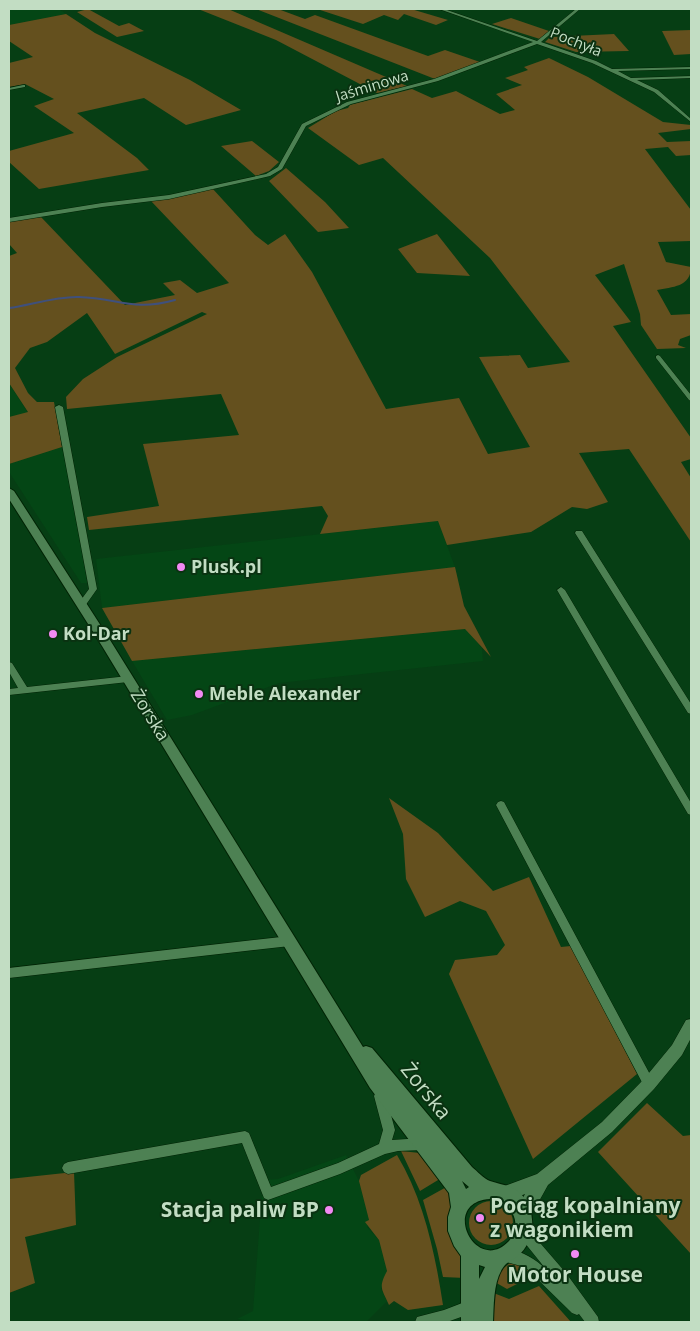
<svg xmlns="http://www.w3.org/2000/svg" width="700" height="1331" viewBox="0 0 700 1331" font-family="'Open Sans',sans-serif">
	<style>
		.built { fill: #044615 }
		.green { fill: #64501e }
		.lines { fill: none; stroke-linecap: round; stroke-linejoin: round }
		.stream { stroke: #3f507c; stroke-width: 2 }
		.minor-casing { stroke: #002304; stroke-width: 1 }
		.tertiary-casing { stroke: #002304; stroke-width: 1 }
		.secondary-casing { stroke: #002304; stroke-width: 2 }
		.minor { fill: #4d8153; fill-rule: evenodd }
		.tertiary { fill: #4d8153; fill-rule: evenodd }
		.secondary { fill: #4d8153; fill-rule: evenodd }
		.poi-dot { fill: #f28af3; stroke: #0a3211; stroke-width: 2 }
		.labels { text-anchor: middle; stroke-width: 4; stroke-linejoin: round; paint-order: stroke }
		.far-street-label { font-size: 15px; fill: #c2ddc3; stroke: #0a3211 }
		.poi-label { font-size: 18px; font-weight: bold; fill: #c2ddc3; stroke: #0a3211; text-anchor: start }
		.street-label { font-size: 18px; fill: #c2ddc3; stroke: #0a3211 }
		.near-street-label { font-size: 21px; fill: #c2ddc3; stroke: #0a3211 }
		.near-poi-label { font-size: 21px; font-weight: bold; fill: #c2ddc3; stroke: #0a3211; text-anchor: start }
	</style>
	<rect width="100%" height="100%" fill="#063e14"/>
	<path class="built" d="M9,9h50l7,5 -57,11z
		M9,383l19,30 -19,4z
		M62,447l16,73 9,63h-6l-72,-111v-8z
		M438,521l17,46 -353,41 -6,-49z
		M466,629l16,19 1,13 -204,22 -87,32 -25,5 -35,-59z
		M346,1155l13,26 10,39 -2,7 12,13 8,32 -6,17 6,12 -20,20 -12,1h-98l-20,-3 16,-8 10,-131 15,-1z"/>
	<path class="green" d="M88,9l31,17 10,-3 15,8 -27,6 -40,-25z
		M198,9h30l179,77 -30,7 -101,-53z
		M256,9h22l27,10 10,-4 113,41 17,-6 35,12 -45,17z
		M317,9h94l37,11 -12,5 -32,-11 -6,6 -14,-5 -21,9z
		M66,14l29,19 95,47 51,30 -55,15 -42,-27 -67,15 60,45 12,12 -110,19 -30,-27v-11l65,-18 -40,-27 20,-7 -29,-15 -16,3v-24l24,-6 -24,-16v-16z
		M511,18l38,13 -9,8 -48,-15z
		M691,30v24l-17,1 -12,-24z
		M614,34l15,17 -53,1 -31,-10 5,-5z
		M549,58l39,19 75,45 28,3v4l-33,4 9,9 24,-1v14l-15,1 -8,-9 -23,2 46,61v31l-33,1 8,20 25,5c0,20 -19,20 -34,23l14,25 20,-1v21l-11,4 -2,6 8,3 -29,1 -16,-24 -1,-11 -16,-50 -29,11 36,47 -18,4 78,112v21l-10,3 10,16v64l-62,-93 -50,4 29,49 -21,7 -15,-2 -41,25 -84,13 -9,-24 -118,13 8,-18 -6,-10 -233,24 -2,-13 72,-11 -16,-62 96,-9 -18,-41 -154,15 -1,-12 17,-18 34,-22 90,-43 -5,-2 -87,42 -28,-41 -40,29 -17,6 -15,20 13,25 9,9h17l8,45 -53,17v-47l19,-5 -19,-29v-127l8,-3 -8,-9v-23l32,-4 84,88 50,-10 -12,-12 17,-3 17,13 32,-10 -78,-82 61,-13 43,47 13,10 17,-11 27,38 74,137 73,-11 29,56 42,-7 -51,-90 41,-2 8,13 42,-6 -80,-104 -107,-100 -24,7 -51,-37 28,-17 12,-3 2,-3 62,-16 20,9 24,-7 44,23 15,-4 -19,-16 26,-9 -17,-7 23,-8 -4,-3z
		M252,141l27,21 -10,9 -13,5 -35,-30z
		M286,168l39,34 24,26 -31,4 -49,-51z
		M437,234l33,42 -53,-3 -19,-24z
		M455,567l9,39 27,51 -26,-28 -333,32 -30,-53z
		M389,798l49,35 55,58 36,-14 32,70 10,-1 66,128 -104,85 -84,-185 6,-14 42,-5 8,-10 -19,-34 -26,-10 -35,16 -19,-38 -3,-45z
		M647,1103l36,33 8,-1v119l-93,-102z
		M401,1151l19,2 23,24 -23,14z
		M397,1155c27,45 38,98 46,150l-35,5 -14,-9 -5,4c-7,-16 -11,-17 -2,-34l-8,-31 -14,-18 4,-2 -10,-39 2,-6z
		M74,1172l2,53 -51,12 10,46 -26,10v-114z
		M450,1185l14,72 1,21 -22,-1 -6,-28 -14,-49z
		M469 1223a22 22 0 1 1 44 0a22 22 0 1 1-44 0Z
		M510,1263l16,4 9,8 -28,14 -14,-8 8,-11z
		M539,1286l32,36h-80v-30l18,7z"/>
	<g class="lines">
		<path class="stream" d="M9,308c21,-3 49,-12 70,-11 39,1 53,15 96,3"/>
		<g class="minor-casing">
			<path id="minor" d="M439,9h5l93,32 39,-32h4l-39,33 55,19 16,8 79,-2v2l-73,2 13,7 60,-2v2l-54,2 21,10 33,29v3l-37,-30 -62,-29 -55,-19 -99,37 -87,23 -45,22 -24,43 -12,7 -101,23 -67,8 -93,15v-4l93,-15 67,-8 97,-21 12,-7 24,-43 45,-22 87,-23 99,-37z
				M23,85h2v2l-16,3v-2z
				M658,355l2,1 31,39v6l-2,-1 -33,-42v-2z
				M59,405l4,2 34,182 -12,17 -3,1 -4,-3 11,-15 -34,-182z
				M576,531h6l109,173v10l-3,-1 -113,-180z
				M561,587l4,3 126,213v12l-3,-1 -131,-224z
				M9,662l3,1 15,24 101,-11 4,3 -4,3 -119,13v-6l9,-1 -9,-16z
				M501,801l3,1 149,278 2,4 -2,4 -4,1 -4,-1 -149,-283 2,-3z
				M290,936l4,2 1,3 -1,3 -4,2 -281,32v-10z
				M380,1091l4,1 2,4 9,34 -3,10 31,-2 4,2 2,4 -2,4 -4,2 -25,1 -13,3 -45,20 -72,26 -4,-2 -22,-55 -174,31 -4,-2 -2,-4 2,-4 4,-2 177,-31 4,2 22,54 67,-24 41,-19 4,-14 -9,-34 2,-4z
				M524,1227l4,2 38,44 32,44 1,5h-14l-6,-8 -2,1 -5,-2 -47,-46 -23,-6 -1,-5 1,-5c14,-5 33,8 43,17l-25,-31 -2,-4 2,-4z
				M470,1300l5,2 2,5 -2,5 -28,10h-32l2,-5 27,-7z"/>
		</g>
		<g class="tertiary-casing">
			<path id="tertiary" d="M691,1019v19l-9,17 -28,34 -42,43 -64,53 -20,36 -6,2 -6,-2 -2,-6 11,-21 -20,8 -6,-2 -2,-6 2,-6 38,-14 65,-52 42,-43 28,-34 14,-25z"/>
		</g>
		<g class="secondary-casing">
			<path id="secondary" d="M9,488l5,3 96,149 253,407 3,-1 6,2 100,119c5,4 12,12 18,14 11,4 22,4 31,13 15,16 15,43 0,59 -4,5 -11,7 -15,11 -13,13 -12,41 -13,58h-32v-66l-7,-10 -6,-15v-14l3,-10 -2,-14 -79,-105 -268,-442 -93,-147zM462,1181l7,6 -3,2zM490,1199c21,1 34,25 19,42 -33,35 -70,-39 -19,-42zM479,1265l6,2 -6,12z"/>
		</g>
		<use href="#minor" class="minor"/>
		<use href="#tertiary" class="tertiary"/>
		<use href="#secondary" class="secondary"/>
	</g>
	<g class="poi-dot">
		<circle cx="181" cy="567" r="5"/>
		<circle cx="53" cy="634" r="5"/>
		<circle cx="199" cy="694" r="5"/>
		<circle cx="329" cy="1210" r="5"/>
		<circle cx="480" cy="1218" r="5"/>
		<circle cx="575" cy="1254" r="5"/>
	</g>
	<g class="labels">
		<g class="far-street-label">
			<text transform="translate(576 42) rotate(22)" y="5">Pochyła</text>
			<text transform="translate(372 86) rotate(-17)" y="5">Jaśminowa</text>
		</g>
		<g class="poi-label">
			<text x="191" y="573">Plusk.pl</text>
			<text x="63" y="640">Kol-Dar</text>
			<text x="209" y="700">Meble Alexander</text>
		</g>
		<g class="street-label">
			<text transform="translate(150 715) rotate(58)" y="6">Żorska</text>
		</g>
		<g class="near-street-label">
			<text transform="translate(426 1091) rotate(51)" y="7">Żorska</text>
		</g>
		<g class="near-poi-label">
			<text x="490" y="1213">Pociąg kopalniany<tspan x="490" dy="24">z wagonikiem</tspan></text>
			<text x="319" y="1217" text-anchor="end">Stacja paliw BP</text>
			<text x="575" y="1282" text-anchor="middle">Motor House</text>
		</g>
	</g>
	<rect width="700" height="1331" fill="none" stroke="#c2ddc3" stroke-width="20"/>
</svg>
